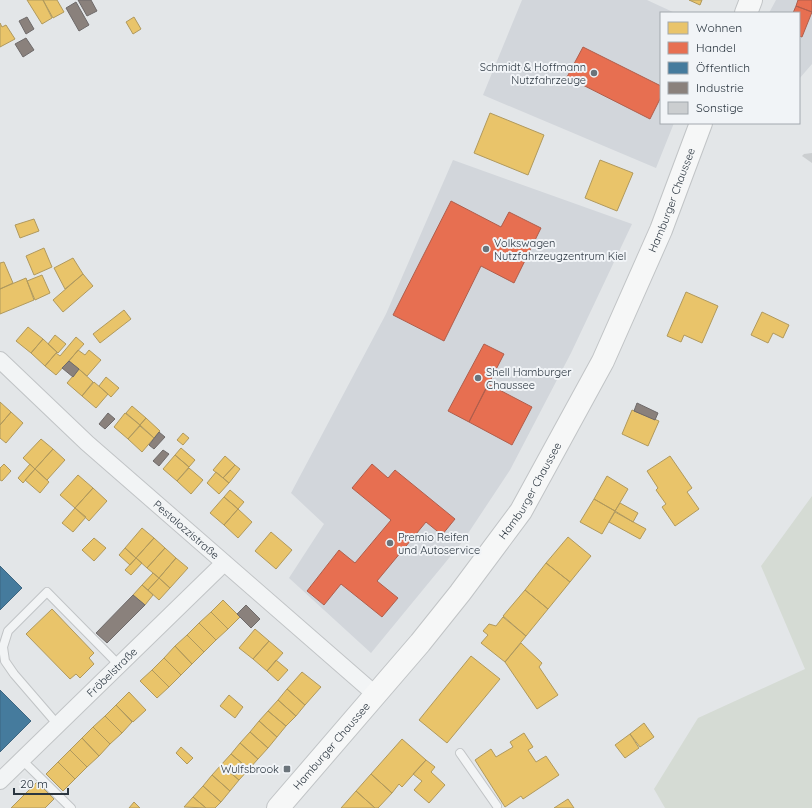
<svg xmlns="http://www.w3.org/2000/svg" width="812" height="808" viewBox="0 0 812 808" font-family="Quicksand,sans-serif">
	<style>
		.built { fill: #d2d6db }
		.green { fill: #d5dbd4 }
		.homes { fill: #e9c46a; stroke: #b0995d }
		.shops { fill: #e76f51; stroke: #af5e4c }
		.public { fill: #457b9d; stroke: #3d6681 }
		.industry { fill: #8a817c; stroke: #6e6a6a }
		.building { fill: #cbced0 }
		.lines { fill: none; stroke-linecap: round; stroke-linejoin: round }
		.lane-casing { stroke: #c1c4c6; stroke-width: 10 }
		.street-casing { stroke: #c1c4c6; stroke-width: 18 }
		.secondary-casing { stroke: #c1c4c6; stroke-width: 24 }
		.lane { stroke: #f2f4f5; stroke-width: 8 }
		.street { stroke: #f2f4f5; stroke-width: 16 }
		.secondary { stroke: #f6f7f7; stroke-width: 22 }
		.poi-dot { fill: #6b747b; stroke: #f1f4f7; stroke-width: 1.5 }
		.labels { text-anchor: middle; stroke-width: 4; stroke-linejoin: round; paint-order: stroke }
		.poi-label { font-size: 11px; fill: #2b3640; stroke: #f1f4f7; text-anchor: start }
		.street-label { font-size: 11px; fill: #2b3640; stroke: #f1f4f7 }
	</style>
	<rect width="100%" height="100%" fill="#e3e6e8"/>
	<path class="built" d="M522,0h125l28,13h-14v110h13l-18,45 -173,-73z
		M776,0h36v64l-13,15v-66h-30z
		M453,160l179,64 -61,129 -61,117 -47,71 -92,112 -82,-75 35,-54 -33,-31 95,-179z"/>
	<path class="green" d="M812,496v312h-147l-11,-19 44,-71 107,-49 -44,-103z"/>
	<path class="homes" d="M27,0h16l9,18 -10,6z
		M43,0h14l7,12 -11,6z
		M689,0h13l-2,5z
		M134,17l7,12 -8,5 -7,-12z
		M0,23l2,4 4,-2 9,14 -15,8z
		M490,113l54,22 -16,40 -54,-22z
		M600,160l33,13 -16,38 -32,-13z
		M34,219l5,12 -19,7 -5,-13z
		M44,248l8,19 -18,8 -8,-19z
		M73,258l10,16 -18,15 -11,-21z
		M4,262l9,21 -13,6v-26z
		M83,274l10,12 -30,26 -10,-12z
		M42,275l8,18 -15,7 -8,-19z
		M26,278l8,22 -34,14v-25z
		M686,292l32,14 -16,37 -18,-8 -3,7 -14,-6z
		M124,310l7,9 -31,24 -7,-9z
		M762,312l27,13 -6,13 -10,-5 -5,10 -17,-8z
		M28,327l15,12 -12,14 -15,-12z
		M55,335l11,9 -8,9 -10,-9z
		M76,337l8,7 -28,31 -11,-9 11,-13 4,3z
		M43,339l14,13 -12,14 -14,-13z
		M78,350l7,5 4,-5 12,10 -14,16 -18,-15z
		M79,369l14,13 -11,14 -15,-13z
		M106,377l13,11 -8,9 -12,-11z
		M94,382l14,12 -12,14 -14,-12z
		M0,402l11,10 -11,13z
		M132,406l14,12 -6,7 -14,-12z
		M632,410l27,11 -11,25 -26,-12z
		M11,412l12,11 -17,20 -6,-5v-13z
		M125,413l15,12 -12,14 -14,-12z
		M146,418l14,13 -6,7 -14,-13z
		M140,426l14,12 -12,14 -14,-13z
		M183,433l6,5 -6,7 -6,-5z
		M41,439l12,10 -18,20 -12,-11z
		M181,448l14,12 -6,7 -14,-12z
		M53,449l12,11 -18,20 -12,-11z
		M175,455l14,12 -12,14 -14,-12z
		M225,456l10,9 -12,13 -10,-8z
		M670,456l22,32 -5,4 12,17 -24,17 -13,-19 4,-3 -10,-14 2,-2 -11,-17z
		M4,464l7,7 -9,10 -2,-1v-12z
		M30,464l5,5 -12,14 -5,-5z
		M235,465l5,4 -11,14 -6,-5z
		M189,468l14,12 -12,14 -14,-13z
		M35,469l14,13 -9,11 -15,-13z
		M216,472l13,11 -10,11 -12,-11z
		M78,475l15,13 -18,20 -15,-13z
		M607,476l21,13 -13,22 -21,-12z
		M93,488l14,13 -18,20 -14,-13z
		M230,490l14,12 -6,7 -14,-12z
		M224,497l14,12 -14,16 -14,-12z
		M594,499l21,12 -13,23 -22,-12z
		M620,503l18,10 -5,9 -18,-11z
		M75,508l11,9 -13,15 -11,-9z
		M238,509l14,13 -14,16 -14,-13z
		M615,512l31,17 -6,10 -31,-17z
		M142,528l12,10 -18,20 -11,-10z
		M271,532l21,18 -16,19 -21,-18z
		M568,537l23,19 -21,26 -24,-19z
		M94,538l12,10 -12,13 -12,-11z
		M154,538l11,10 -18,20 -11,-10z
		M125,548l11,10 -6,7 -11,-10z
		M165,548l11,10 -17,20 -12,-10z
		M136,558l6,5 -11,12 -6,-5z
		M176,558l12,10 -18,20 -11,-10z
		M546,563l24,19 -22,27 -23,-19z
		M153,573l6,5 -11,12 -6,-5z
		M159,578l11,10 -11,12 -11,-10z
		M142,585l11,10 -8,10 -12,-10z
		M525,590l23,19 -22,27 -23,-20z
		M223,600l17,17 -12,12 -17,-17z
		M52,609l42,44 -5,5 5,6 -14,14 -4,-4 -6,5 -44,-45z
		M211,612l17,17 -12,11 -17,-17z
		M503,617l23,19 -21,26 -24,-19 7,-8 -5,-4 6,-7 7,2z
		M199,623l17,17 -12,12 -17,-17z
		M255,629l14,12 -16,18 -14,-11z
		M187,635l17,17 -12,12 -17,-18z
		M269,641l14,12 -16,18 -14,-12z
		M521,643l21,20 -3,4 19,28 -21,14 -32,-47z
		M175,646l17,18 -11,11 -17,-17z
		M471,656l29,23 -53,64 -28,-23z
		M164,658l17,17 -12,12 -17,-17z
		M276,660l12,10 -10,11 -11,-10z
		M152,670l17,17 -12,11 -17,-17z
		M302,672l19,15 -16,18 -18,-16z
		M287,689l18,16 -9,11 -18,-16z
		M129,692l17,18 -13,12 -17,-17z
		M229,695l14,12 -8,11 -15,-12z
		M278,700l18,16 -10,10 -18,-15z
		M116,705l16,17 -10,11 -17,-17z
		M268,711l18,15 -9,11 -18,-16z
		M105,716l17,17 -12,11 -17,-17z
		M259,721l18,16 -9,11 -18,-16z
		M644,723l10,14 -14,10 -10,-13z
		M93,727l17,17 -11,12 -17,-18z
		M250,732l18,16 -10,11 -18,-16z
		M524,733l9,14 -5,3 8,12 10,-6 13,19 -36,24 -2,-3 -16,11 -30,-47 16,-11 5,8 17,-10 -3,-5z
		M630,734l9,14 -14,10 -10,-13z
		M82,738l17,18 -12,11 -17,-17z
		M402,739l24,21 -24,27 -3,-3 -7,9 -21,-19z
		M240,743l18,16 -9,10 -18,-15z
		M181,747l12,11 -6,6 -11,-11z
		M70,750l17,17 -12,12 -17,-17z
		M231,754l18,15 -10,11 -18,-15z
		M426,760l9,7 -4,5 14,13 -16,18 -15,-13 8,-9 -9,-7z
		M58,762l17,17 -12,12 -17,-17z
		M221,765l18,15 -9,11 -18,-16z
		M371,774l21,19 -14,15h-3l-19,-17z
		M212,775l18,16 -9,11 -18,-16z
		M37,782l17,17 -9,9h-34z
		M203,786l18,16 -6,6h-9l-13,-11z
		M356,791l19,17h-34z
		M193,797l13,11 -22,-1z
		M568,799l6,9h-20z
		M134,802l6,6h-11z"/>
	<path class="shops" d="M798,0h14v12l-16,-6z
		M796,6l16,6 -10,25 -3,-1v-23h-6z
		M583,47l78,39v11l-11,22 -83,-42z
		M451,201l50,26 8,-15 32,16 -27,55 -33,-17 -37,75 -51,-26z
		M484,344l20,10 -35,68 -21,-11z
		M488,384l44,23 -20,38 -43,-23z
		M372,464l16,14 7,-8 60,49 -13,16 -16,-13 -49,59 21,17 -16,19 -41,-33 -17,21 -17,-14 32,-41 16,13 36,-43 -39,-32z"/>
	<path class="public" d="M0,566l22,22 -22,22z
		M0,690l31,31 -31,31z"/>
	<path class="industry" d="M78,0h13l6,11 -10,5z
		M76,2l13,23 -10,6 -13,-23z
		M27,17l7,12 -8,5 -7,-13z
		M26,38l8,12 -11,7 -8,-13z
		M69,361l10,8 -6,8 -11,-9z
		M637,403l21,10 -3,7 -21,-9z
		M108,413l7,6 -10,10 -6,-5z
		M159,432l6,5 -11,12 -5,-4z
		M163,450l6,4 -10,12 -6,-5z
		M133,595l12,10 -38,38 -11,-10z
		M246,605l14,14 -9,9 -14,-14z"/>
	<path class="building" d="M812,153v10l-10,-7 2,-2z"/>
	<g class="lines">
		<g class="lane-casing">
			<path id="lane" d="M58,725l-44,-51 -9,-13 -2,-14 5,-16 39,-39 72,73
				M460,753l37,53
				M22,760l49,48"/>
		</g>
		<g class="street-casing">
			<g id="street">
				<path id="s1" d="M0,360l87,83 289,252"/>
				<path id="s2" d="M0,781l224,-218"/>
			</g>
		</g>
		<g class="secondary-casing">
			<g id="secondary">
				<path d="M746,13l5,-13"/>
				<path id="s3" d="M278,808l142,-165 40,-50 61,-82 82,-150 58,-131 40,-107"/>
			</g>
		</g>
		<use href="#lane" class="lane"/>
		<use href="#street" class="street"/>
		<use href="#secondary" class="secondary"/>
	</g>
	<g class="poi-dot">
		<circle cx="594" cy="73" r="4"/>
		<circle cx="486" cy="249" r="4"/>
		<circle cx="478" cy="378" r="4"/>
		<circle cx="390" cy="543" r="4"/>
		<rect x="283" y="765" width="8" height="8" rx="2"/>
	</g>
	<g class="labels">
		<g class="poi-label">
			<text x="586" y="71" text-anchor="end">Schmidt &amp; Hoffmann<tspan x="586" dy="13">Nutzfahrzeuge</tspan></text>
			<text x="494" y="247">Volkswagen<tspan x="494" dy="13">Nutzfahrzeugzentrum Kiel</tspan></text>
			<text x="486" y="376">Shell Hamburger<tspan x="486" dy="13">Chaussee</tspan></text>
			<text x="398" y="541">Premio Reifen<tspan x="398" dy="13">und Autoservice</tspan></text>
			<text x="279" y="773" text-anchor="end">Wulfsbrook</text>
		</g>
		<g class="street-label">
			<text dy="4" stroke="none"><textPath href="#s3" startOffset="730">Hamburger Chaussee</textPath></text>
			<text dy="4" stroke="none"><textPath href="#s3" startOffset="406">Hamburger Chaussee</textPath></text>
			<text dy="4" stroke="none"><textPath href="#s1" startOffset="252">Pestalozzistraße</textPath></text>
			<text dy="4" stroke="none"><textPath href="#s2" startOffset="156">Fröbelstraße</textPath></text>
			<text dy="4" stroke="none"><textPath href="#s3" startOffset="82">Hamburger Chaussee</textPath></text>
		</g>
	</g>
	<rect x="660" y="12" width="140" height="112" fill="#f1f4f7" stroke="#a2a8ae"/>
	<rect x="668" y="22" width="20" height="12" fill="#e9c46a" stroke="#a2a8ae"/>
	<text x="696" y="32" font-size="12" fill="#2b3640">Wohnen</text>
	<rect x="668" y="42" width="20" height="12" fill="#e76f51" stroke="#a2a8ae"/>
	<text x="696" y="52" font-size="12" fill="#2b3640">Handel</text>
	<rect x="668" y="62" width="20" height="12" fill="#457b9d" stroke="#a2a8ae"/>
	<text x="696" y="72" font-size="12" fill="#2b3640">Öffentlich</text>
	<rect x="668" y="82" width="20" height="12" fill="#8a817c" stroke="#a2a8ae"/>
	<text x="696" y="92" font-size="12" fill="#2b3640">Industrie</text>
	<rect x="668" y="102" width="20" height="12" fill="#cbced0" stroke="#a2a8ae"/>
	<text x="696" y="112" font-size="12" fill="#2b3640">Sonstige</text>
	<path d="M14 788v6h54v-6" fill="none" stroke="#2b3640" stroke-width="2"/>
	<text x="20" y="788" font-size="12" fill="#2b3640" stroke="#f1f4f7" stroke-width="3" paint-order="stroke">20 m</text>
</svg>
